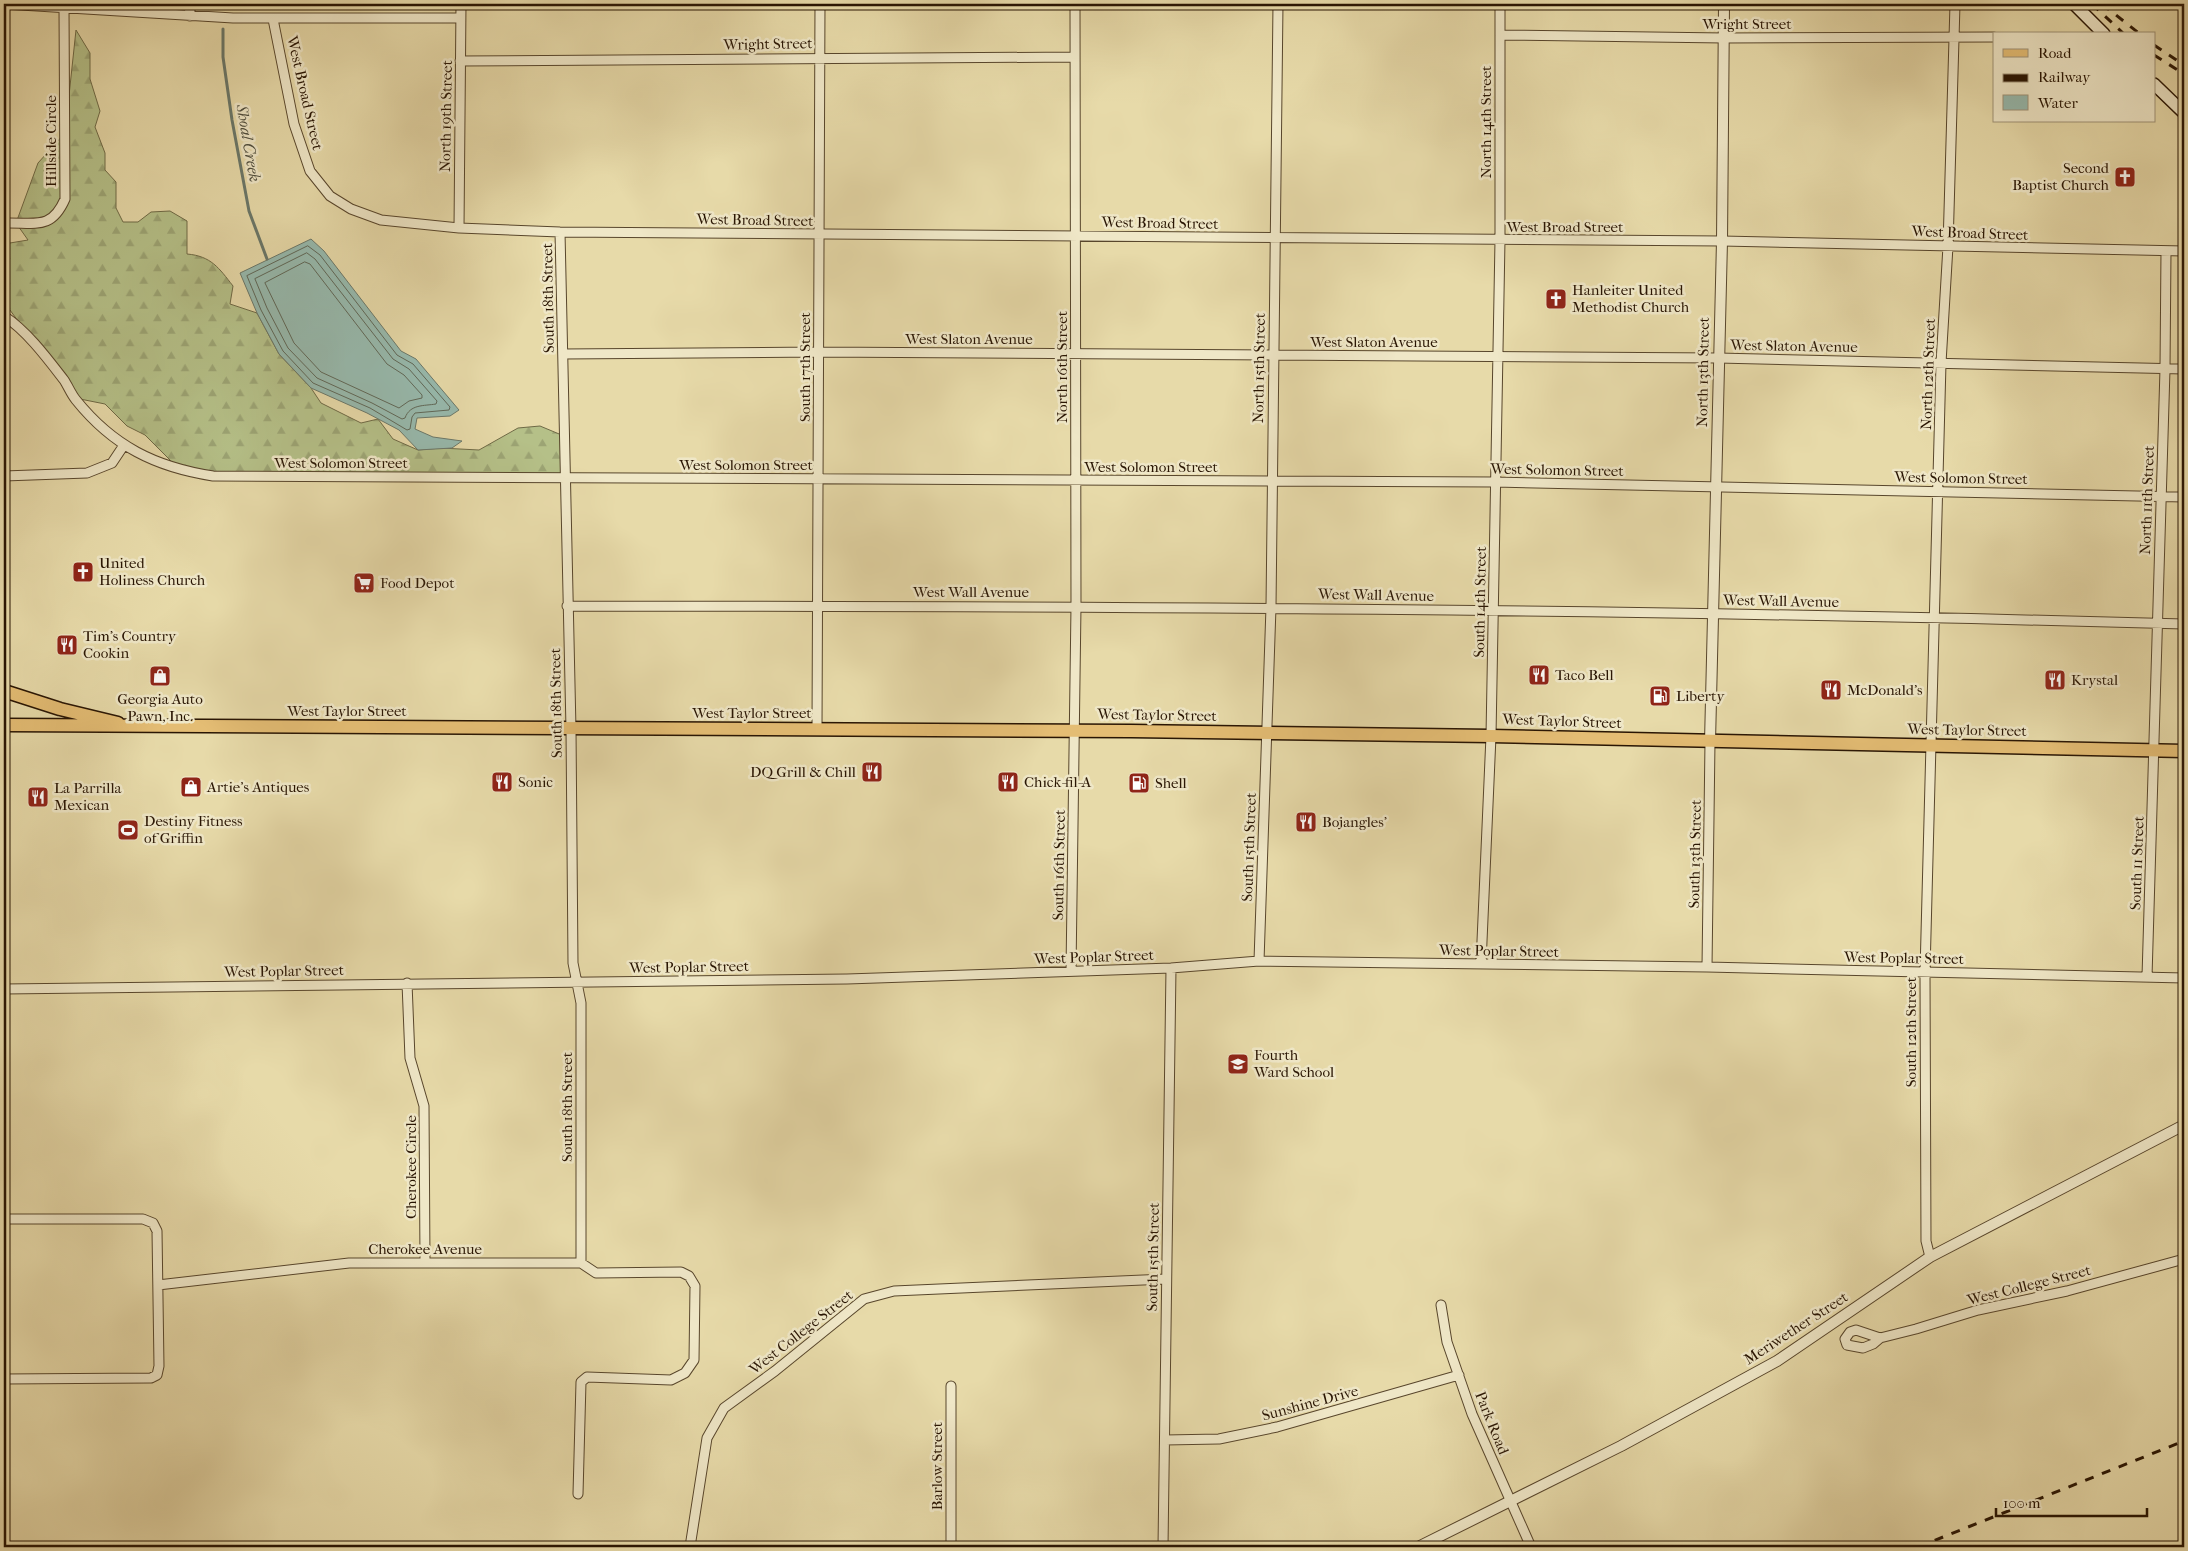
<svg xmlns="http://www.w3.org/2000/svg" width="2188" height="1551" viewBox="0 0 2188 1551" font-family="'IM FELL French Canon',serif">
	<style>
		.forest { fill: url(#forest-firs); stroke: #6f6a46 }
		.water { fill: #97baae; stroke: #6b786a }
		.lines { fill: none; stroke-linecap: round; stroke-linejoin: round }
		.shore { stroke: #606858; stroke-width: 1 }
		.stream { stroke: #6b786a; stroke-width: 3 }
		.minor-casing { stroke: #58462c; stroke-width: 11 }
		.tertiary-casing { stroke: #58462c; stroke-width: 12 }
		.secondary-casing { stroke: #291503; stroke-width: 14 }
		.primary-casing { stroke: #291503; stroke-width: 15 }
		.minor { stroke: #efe7c7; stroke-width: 9 }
		.tertiary { stroke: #efe7c7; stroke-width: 10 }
		.secondary { stroke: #efe7c7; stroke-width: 11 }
		.primary { stroke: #e4bd74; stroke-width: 12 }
		.rail { stroke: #291503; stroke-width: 3; stroke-dasharray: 9 9; stroke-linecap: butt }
		.labels { text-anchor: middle; stroke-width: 5; stroke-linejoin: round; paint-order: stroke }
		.street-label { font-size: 15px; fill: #291503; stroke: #efe7c7 }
		.poi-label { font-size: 15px; fill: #291503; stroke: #efe7c7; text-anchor: start }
		.water-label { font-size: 16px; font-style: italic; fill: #504f3f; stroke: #efe7c7 }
	</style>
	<defs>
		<pattern id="forest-firs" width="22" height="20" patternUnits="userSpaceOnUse" patternTransform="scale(1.25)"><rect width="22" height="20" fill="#b5c088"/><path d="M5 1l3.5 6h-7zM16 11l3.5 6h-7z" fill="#9ca474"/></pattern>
	</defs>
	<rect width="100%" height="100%" fill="#e7daa9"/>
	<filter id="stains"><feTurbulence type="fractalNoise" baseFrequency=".004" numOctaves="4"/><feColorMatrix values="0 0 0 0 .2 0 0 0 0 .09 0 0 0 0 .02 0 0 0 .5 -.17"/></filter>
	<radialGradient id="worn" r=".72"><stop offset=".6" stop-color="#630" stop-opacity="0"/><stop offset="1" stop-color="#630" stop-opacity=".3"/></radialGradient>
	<path class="forest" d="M76,30l14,23v26l10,32 -5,16 10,26v17l11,12v26l7,14h15l13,-10 19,-1 17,10v33c24,2 32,14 46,32l-3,18 27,9 22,41 32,34 10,15 40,20 17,-4 15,20 25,11 23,-2 38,2 39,-22 22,-2 24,10 1,42 -384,-7 -36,-36 -18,-9 -22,-22 -30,-6 -71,-96v-58l24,-4 -12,-17 22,-60 27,-30z"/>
	<path class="water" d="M311,239l13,12 77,100 15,8 43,51 -9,6 -33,2 -2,11 18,8 29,4 -10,7 -34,2 -19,-20 -32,-17 -56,-25 -32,-34 -22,-41 -17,-40z"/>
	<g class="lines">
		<path class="shore" d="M308,246l12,9 77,100 16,9 37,43 -1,3 -34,3 -3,4 -2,12 -3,1 -37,-22 -57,-25 -30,-32 -22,-41 -14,-34z
			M307,253l8,6 78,100 16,10 28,32 -1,3c-12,2 -26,0 -31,14l-3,1 -30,-16 -55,-25 -29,-30 -21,-40 -12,-29z
			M305,262l5,2 77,100 17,11 18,20v3l-13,3 -10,7 -78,-36 -27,-29 -29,-60z"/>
		<path class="stream" d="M225,7v-3
			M223,29v28l9,63 17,91 18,48"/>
		<g class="minor-casing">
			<path id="minor" d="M4,4l229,14h227
				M190,4v12
				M273,19l21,105 16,47 20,25 21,13 30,11 78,8 101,4 1162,9 462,10
				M1500,35l224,3 270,-1
				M460,61l615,-4
				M4,223c31,-1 47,8 61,-24l-1,-191
				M459,228l2,-224
				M560,232l11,497 2,234 8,40v260
				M4,316c23,15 43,42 60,64 4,6 7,14 12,20 37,46 79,67 137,76l1282,6 689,15
				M563,354l256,-2 899,6 466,11
				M4,476l83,-3 25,-10 12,-18
				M567,606c539,0 1078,3 1617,18
				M817,729l3,-725
				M1259,961l12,-354 7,-603
				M1481,964l10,-228 9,-496v-236
				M1707,967l3,-225
				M1071,971l5,-365 -1,-602
				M2147,977l18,-608 1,-118
				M407,983l3,75 14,48 1,156
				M4,989l843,-10 324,-11 88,-7 448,6 477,11
				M4,1219h139l10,4 4,8 2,135 -2,9 -6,3 -147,1
				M1930,1257l-4,-16 -1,-269 16,-609 7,-117 7,-242
				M158,1285l191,-22h232l15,10 85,-1 8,4 6,10 -1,74 -9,13 -14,7 -84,-3 -6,5 -3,112
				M1441,1305l6,37 25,72 59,133
				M1880,1338l-24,-8 -6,2 -5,7 2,6 16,3 10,-4 7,-6 36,-9 62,-19 89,-19 117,-32
				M1165,1440l54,-1 58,-12 182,-52
				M690,1547l17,-109 17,-30 51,-37 89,-72 30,-8 272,-12
				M951,1547v-161
				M1163,1547l8,-579"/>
		</g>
		<g class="tertiary-casing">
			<path id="tertiary" d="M1710,742l12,-501 2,-237
				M1418,1547l203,-101 156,-85 153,-104 254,-132"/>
		</g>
		<g class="secondary-casing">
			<path id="secondary" d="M2074,4l30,30
				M2154,84l30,29"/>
		</g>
		<g class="primary-casing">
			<path id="primary" d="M4,691l56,18 58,14
				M4,725l1127,6 360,5 693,15"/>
		</g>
		<use href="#minor" class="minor"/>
		<use href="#tertiary" class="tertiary"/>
		<use href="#secondary" class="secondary"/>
		<use href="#primary" class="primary"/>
		<path class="rail" d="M2092,4l32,30
			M2102,4l38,30
			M2154,45l30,20
			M2154,55l30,19
			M1918,1547l266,-106"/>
	</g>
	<defs>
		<g id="church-square" transform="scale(1.125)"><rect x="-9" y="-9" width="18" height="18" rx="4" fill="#8f2418" stroke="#efe7c7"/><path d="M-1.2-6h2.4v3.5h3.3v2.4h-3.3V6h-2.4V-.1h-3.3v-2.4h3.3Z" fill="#fff"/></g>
		<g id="supermarket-square" transform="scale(1.125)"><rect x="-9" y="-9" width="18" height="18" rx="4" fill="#8f2418" stroke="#efe7c7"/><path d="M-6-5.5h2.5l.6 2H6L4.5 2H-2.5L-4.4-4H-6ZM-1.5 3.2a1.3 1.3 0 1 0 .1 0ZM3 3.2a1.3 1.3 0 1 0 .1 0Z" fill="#fff"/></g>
		<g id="restaurant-square" transform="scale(1.125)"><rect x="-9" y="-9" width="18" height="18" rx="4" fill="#8f2418" stroke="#efe7c7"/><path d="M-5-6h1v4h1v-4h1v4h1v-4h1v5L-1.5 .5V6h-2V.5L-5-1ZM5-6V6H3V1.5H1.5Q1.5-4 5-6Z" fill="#fff"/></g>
		<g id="shop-square" transform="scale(1.125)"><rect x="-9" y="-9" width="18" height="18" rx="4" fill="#8f2418" stroke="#efe7c7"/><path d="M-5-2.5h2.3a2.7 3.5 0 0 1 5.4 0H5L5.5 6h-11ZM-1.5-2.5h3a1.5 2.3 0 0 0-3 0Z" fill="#fff"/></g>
		<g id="fuel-square" transform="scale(1.125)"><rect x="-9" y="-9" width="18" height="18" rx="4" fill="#8f2418" stroke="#efe7c7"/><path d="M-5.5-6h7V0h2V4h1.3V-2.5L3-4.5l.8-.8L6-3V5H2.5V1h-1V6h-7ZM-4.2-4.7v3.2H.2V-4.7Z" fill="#fff"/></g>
		<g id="stadium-square" transform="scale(1.125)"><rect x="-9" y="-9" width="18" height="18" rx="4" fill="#8f2418" stroke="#efe7c7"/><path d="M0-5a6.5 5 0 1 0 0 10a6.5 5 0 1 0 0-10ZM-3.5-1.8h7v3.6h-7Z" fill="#fff"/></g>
		<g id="school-square" transform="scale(1.125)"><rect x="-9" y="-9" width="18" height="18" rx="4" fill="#8f2418" stroke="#efe7c7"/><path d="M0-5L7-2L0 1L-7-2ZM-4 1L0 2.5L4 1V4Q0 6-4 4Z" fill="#fff"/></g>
	</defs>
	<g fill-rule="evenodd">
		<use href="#church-square" x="2125" y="177"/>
		<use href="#church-square" x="1556" y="299"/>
		<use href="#church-square" x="83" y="572"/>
		<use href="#supermarket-square" x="364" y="583"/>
		<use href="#restaurant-square" x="67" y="645"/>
		<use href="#restaurant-square" x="1539" y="675"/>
		<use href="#shop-square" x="160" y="676"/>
		<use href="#restaurant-square" x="2055" y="680"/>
		<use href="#restaurant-square" x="1831" y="690"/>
		<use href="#fuel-square" x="1660" y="696"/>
		<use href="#restaurant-square" x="872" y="772"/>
		<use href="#restaurant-square" x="502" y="782"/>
		<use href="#restaurant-square" x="1008" y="782"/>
		<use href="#fuel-square" x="1139" y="783"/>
		<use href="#shop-square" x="191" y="787"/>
		<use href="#restaurant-square" x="38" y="797"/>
		<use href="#restaurant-square" x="1306" y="822"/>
		<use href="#stadium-square" x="128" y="830"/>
		<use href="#school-square" x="1238" y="1064"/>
	</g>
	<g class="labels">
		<g class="street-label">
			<text x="1747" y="29">Wright Street</text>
			<text transform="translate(768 44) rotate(-1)" y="5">Wright Street</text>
			<text transform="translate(305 93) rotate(77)" y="5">West Broad Street</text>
			<text transform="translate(446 116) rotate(-89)" y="5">North 19th Street</text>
			<text transform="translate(1486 122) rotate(-90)" y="5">North 14th Street</text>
			<text transform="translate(51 141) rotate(-90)" y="5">Hillside Circle</text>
			<text transform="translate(755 220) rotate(1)" y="5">West Broad Street</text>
			<text transform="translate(1160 223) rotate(1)" y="5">West Broad Street</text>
			<text x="1565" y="232">West Broad Street</text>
			<text transform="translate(1970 233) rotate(2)" y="5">West Broad Street</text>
			<text transform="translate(548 298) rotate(-91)" y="5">South 18th Street</text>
			<text x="969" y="344">West Slaton Avenue</text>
			<text x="1374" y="347">West Slaton Avenue</text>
			<text transform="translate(1794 346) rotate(1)" y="5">West Slaton Avenue</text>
			<text transform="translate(805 367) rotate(-90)" y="5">South 17th Street</text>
			<text transform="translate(1062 367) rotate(-90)" y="5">North 16th Street</text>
			<text transform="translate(1259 368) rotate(-89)" y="5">North 15th Street</text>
			<text transform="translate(1703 372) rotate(-89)" y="5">North 13th Street</text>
			<text transform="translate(1928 374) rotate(-88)" y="5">North 12th Street</text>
			<text x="341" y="468">West Solomon Street</text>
			<text x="746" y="470">West Solomon Street</text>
			<text x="1151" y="472">West Solomon Street</text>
			<text transform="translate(1557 470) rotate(1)" y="5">West Solomon Street</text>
			<text transform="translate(1961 478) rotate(1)" y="5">West Solomon Street</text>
			<text transform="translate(2147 500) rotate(-88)" y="5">North 11th Street</text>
			<text x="971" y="597">West Wall Avenue</text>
			<text transform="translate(1376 595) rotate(1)" y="5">West Wall Avenue</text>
			<text transform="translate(1781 601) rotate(1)" y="5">West Wall Avenue</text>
			<text transform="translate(1480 602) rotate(-89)" y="5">South 14th Street</text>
			<text transform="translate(556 703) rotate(-91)" y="5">South 18th Street</text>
			<text x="347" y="716">West Taylor Street</text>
			<text x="752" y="718">West Taylor Street</text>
			<text transform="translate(1157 715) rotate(1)" y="5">West Taylor Street</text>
			<text transform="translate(1562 721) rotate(2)" y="5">West Taylor Street</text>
			<text transform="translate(1967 730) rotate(1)" y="5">West Taylor Street</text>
			<text transform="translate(1249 847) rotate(-88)" y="5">South 15th Street</text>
			<text transform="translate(1695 854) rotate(-89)" y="5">South 13th Street</text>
			<text transform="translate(2137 863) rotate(-88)" y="5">South 11 Street</text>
			<text transform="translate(1059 865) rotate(-89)" y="5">South 16th Street</text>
			<text transform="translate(1499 951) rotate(1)" y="5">West Poplar Street</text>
			<text transform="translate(1094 957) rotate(-2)" y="5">West Poplar Street</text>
			<text transform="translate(1904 958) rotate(1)" y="5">West Poplar Street</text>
			<text transform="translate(689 967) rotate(-1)" y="5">West Poplar Street</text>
			<text transform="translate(284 971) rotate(-1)" y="5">West Poplar Street</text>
			<text transform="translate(1911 1032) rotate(-90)" y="5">South 12th Street</text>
			<text transform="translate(567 1107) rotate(-90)" y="5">South 18th Street</text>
			<text transform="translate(411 1167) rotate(-90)" y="5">Cherokee Circle</text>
			<text x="425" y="1254">Cherokee Avenue</text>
			<text transform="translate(1153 1257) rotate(-89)" y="5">South 15th Street</text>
			<text transform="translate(2029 1285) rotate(-14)" y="5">West College Street</text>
			<text transform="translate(1796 1328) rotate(-33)" y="5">Meriwether Street</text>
			<text transform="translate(801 1332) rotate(-38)" y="5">West College Street</text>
			<text transform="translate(1310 1403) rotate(-15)" y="5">Sunshine Drive</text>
			<text transform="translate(1492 1423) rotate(68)" y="5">Park Road</text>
			<text transform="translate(937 1466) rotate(-90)" y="5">Barlow Street</text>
		</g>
		<g class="poi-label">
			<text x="2109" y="173" text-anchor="end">Second<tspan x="2109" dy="17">Baptist Church</tspan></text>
			<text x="1572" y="295">Hanleiter United<tspan x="1572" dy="17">Methodist Church</tspan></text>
			<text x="99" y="568">United<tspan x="99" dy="17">Holiness Church</tspan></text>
			<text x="380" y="588">Food Depot</text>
			<text x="83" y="641">Tim's Country<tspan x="83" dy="17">Cookin</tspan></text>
			<text x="1555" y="680">Taco Bell</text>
			<text x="2071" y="685">Krystal</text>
			<text x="1847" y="695">McDonald's</text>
			<text x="1676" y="701">Liberty</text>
			<text x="160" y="704" text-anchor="middle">Georgia Auto<tspan x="160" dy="17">Pawn, Inc.</tspan></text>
			<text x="856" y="777" text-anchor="end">DQ Grill &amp; Chill</text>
			<text x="518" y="787">Sonic</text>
			<text x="1024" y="787">Chick-fil-A</text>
			<text x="1155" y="788">Shell</text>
			<text x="207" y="792">Artie's Antiques</text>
			<text x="54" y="793">La Parrilla<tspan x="54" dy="17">Mexican</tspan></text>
			<text x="144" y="826">Destiny Fitness<tspan x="144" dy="17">of Griffin</tspan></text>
			<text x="1322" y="827">Bojangles'</text>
			<text x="1254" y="1060">Fourth<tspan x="1254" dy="17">Ward School</tspan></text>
		</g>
		<g class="water-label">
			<text transform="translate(249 143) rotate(80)" y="6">Shoal Creek</text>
		</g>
	</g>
	<rect width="2188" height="1551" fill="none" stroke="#e7daa9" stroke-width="20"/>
	<rect x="5" y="5" width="2178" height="1541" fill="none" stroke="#291503" stroke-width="2.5"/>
	<rect x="10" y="10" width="2168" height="1531" fill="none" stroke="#291503"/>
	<rect x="1993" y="32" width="162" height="90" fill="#efe7c7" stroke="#a09379"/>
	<rect x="2003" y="49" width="25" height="8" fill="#e4bd74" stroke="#a09379"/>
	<text x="2038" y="58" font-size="15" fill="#291503">Road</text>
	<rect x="2003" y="74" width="25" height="8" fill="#291503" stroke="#a09379"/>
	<text x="2038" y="82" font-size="15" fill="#291503">Railway</text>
	<rect x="2003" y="95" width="25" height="15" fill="#97baae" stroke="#a09379"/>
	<text x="2038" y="108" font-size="15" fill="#291503">Water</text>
	<path d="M1996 1508v8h151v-8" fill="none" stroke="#291503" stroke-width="2.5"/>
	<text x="2003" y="1508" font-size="15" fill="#291503" stroke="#efe7c7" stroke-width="4" paint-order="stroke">100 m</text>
	<rect width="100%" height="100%" filter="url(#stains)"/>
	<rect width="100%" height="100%" fill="url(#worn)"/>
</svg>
